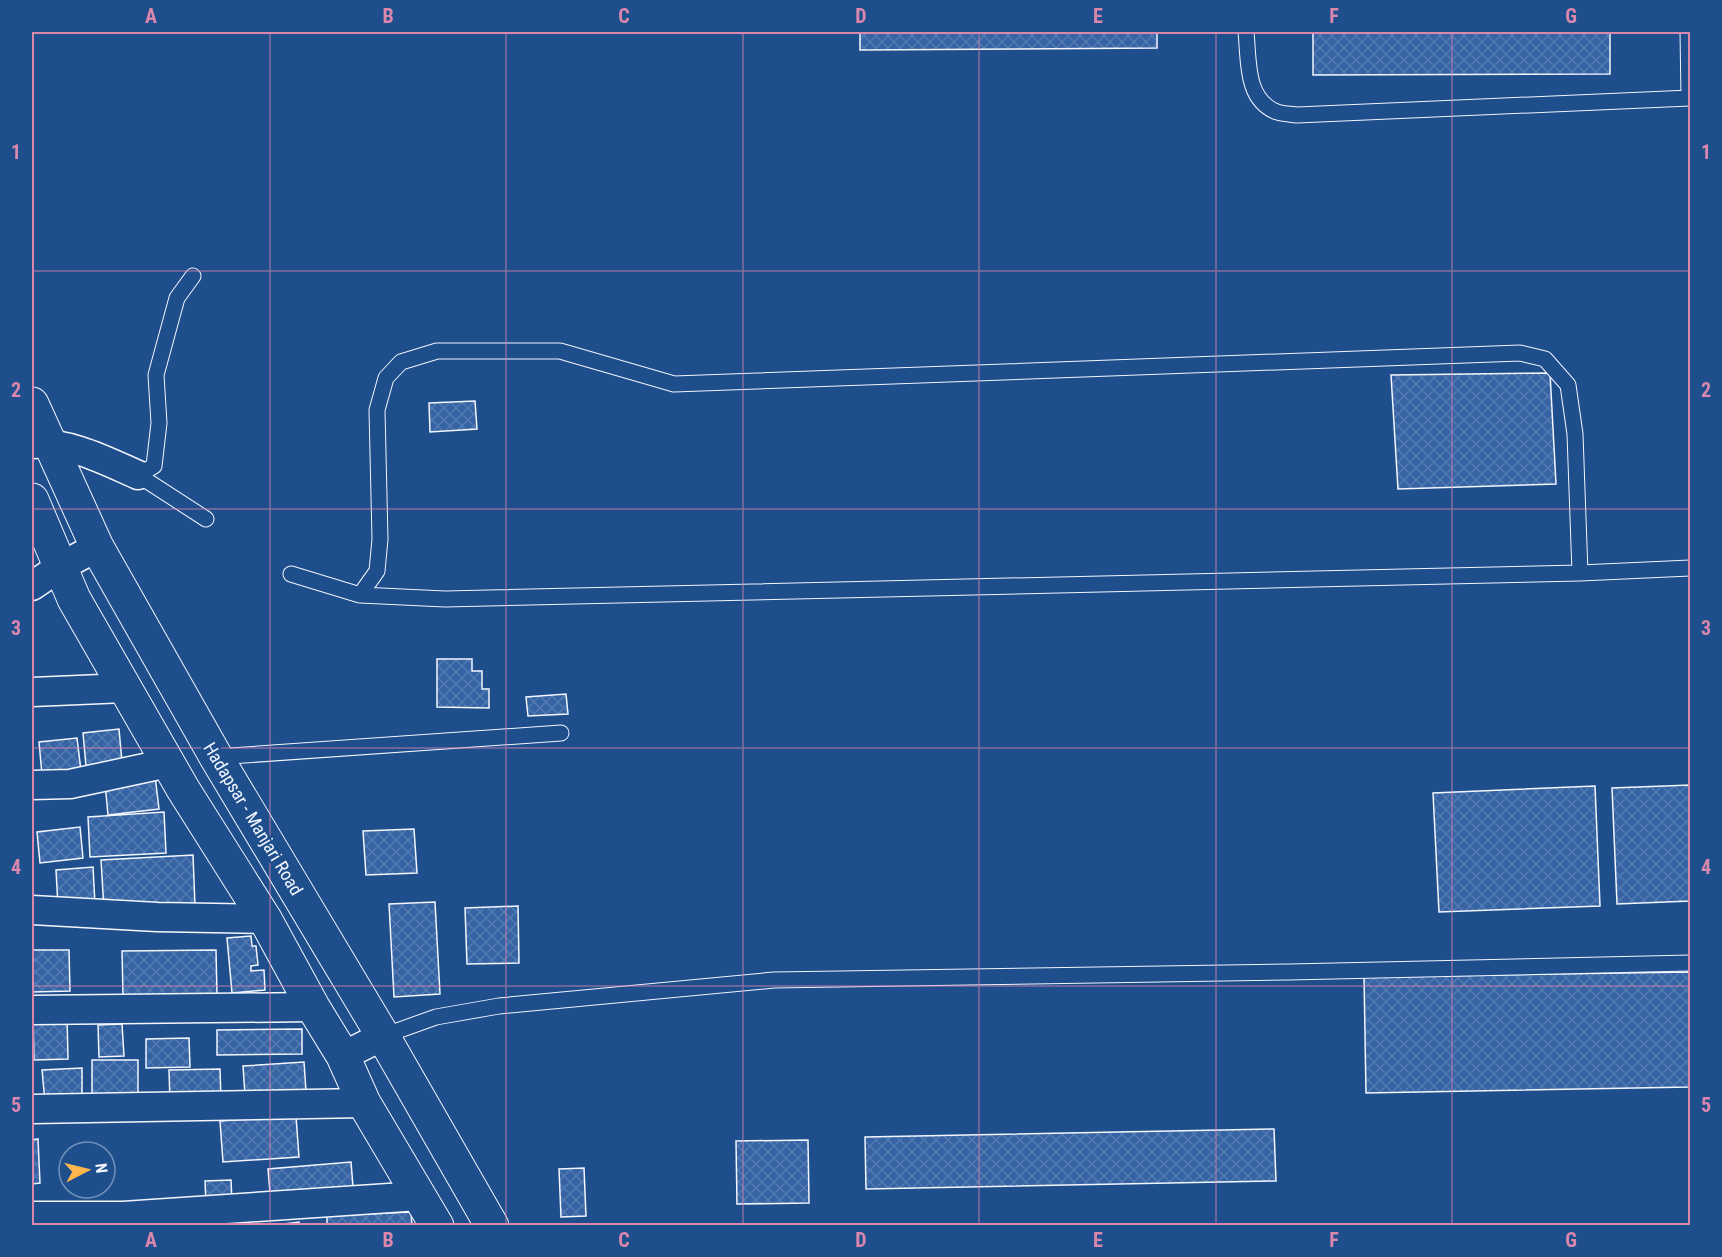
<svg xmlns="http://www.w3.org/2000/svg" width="1722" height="1257" viewBox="0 0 1722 1257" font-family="'Roboto Condensed',sans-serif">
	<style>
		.building { fill: url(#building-cross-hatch); stroke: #f2f6ff; stroke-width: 1.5 }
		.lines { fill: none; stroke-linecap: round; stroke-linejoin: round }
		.lane-casing { stroke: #f2f6ff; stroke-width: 17 }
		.street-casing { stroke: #f2f6ff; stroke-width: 31 }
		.primary-casing { stroke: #f2f6ff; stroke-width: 35 }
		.lane { stroke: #1f4e8c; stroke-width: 15 }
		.street { stroke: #1f4e8c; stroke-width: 28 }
		.primary { stroke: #1f4e8c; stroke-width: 33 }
		.grid { fill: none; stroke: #da87ad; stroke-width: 1.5; stroke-opacity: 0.55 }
		.labels { text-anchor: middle; stroke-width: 4.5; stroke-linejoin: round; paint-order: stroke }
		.street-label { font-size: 18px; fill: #f2f6ff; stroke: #1f4e8c }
		.neatline { fill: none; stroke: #da87ad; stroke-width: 2 }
		.grid-label { font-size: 20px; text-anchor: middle; font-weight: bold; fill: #da87ad }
	</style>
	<defs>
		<pattern id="building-cross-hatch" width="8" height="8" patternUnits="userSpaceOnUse" patternTransform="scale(1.5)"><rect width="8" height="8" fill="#3563a3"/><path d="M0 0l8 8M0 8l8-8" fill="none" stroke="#537ab1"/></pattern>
	</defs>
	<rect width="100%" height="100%" fill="#1f4e8c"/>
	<path class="building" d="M860,32h297v16l-297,2z
		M1313,32h297v42l-297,1z
		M1550,373l6,111 -158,5 -7,-114z
		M475,401l2,28 -47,3 -1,-29z
		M437,659h35v12h10v18h7v19l-52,-1z
		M566,694l2,20 -40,2 -2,-19z
		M119,729l3,33 -36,4 -3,-33z
		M77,738l4,33 -39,4 -3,-33z
		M155,776l4,33 -51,6 -3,-32z
		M1690,785v116l-73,3 -5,-116z
		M1595,786l5,120 -161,6 -6,-119z
		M164,812l2,41 -76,4 -2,-40z
		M80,827l3,31 -43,5 -3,-31z
		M414,829l3,44 -51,2 -3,-44z
		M193,855l2,51 -91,4 -3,-50z
		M93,867l2,37 -37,2 -2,-36z
		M435,902l5,92 -46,3 -5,-93z
		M518,906l1,57 -52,1 -2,-56z
		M251,936l1,10h4l2,19 -7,1v5l13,-1 1,20 -33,3 -5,-55z
		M32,950h37l1,41 -38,1z
		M216,950l1,45 -94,1 -1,-45z
		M1690,972v115l-324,6 -2,-116z
		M67,1016l1,43 -34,1 -1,-42z
		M122,1024l2,32 -25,1 -1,-32z
		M302,1029v25l-85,1v-25z
		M189,1038l1,29 -44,1v-29z
		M92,1060h46v47h-46z
		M304,1062l2,29 -61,4 -2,-29z
		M82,1068v34h-37l-3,-32z
		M220,1069l1,31 -51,1 -1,-31z
		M296,1116l3,41 -76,5 -3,-41z
		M1274,1129l2,52 -410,8 -1,-52z
		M38,1139l2,44 -8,1v-44z
		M808,1140l1,63 -72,1 -1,-63z
		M351,1162l3,37 -83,6 -3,-36z
		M584,1168l2,48 -25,1 -2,-48z
		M231,1180l1,22 -26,2 -1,-23z
		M411,1212l1,14h-85v-10z
		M299,1222v4h-32z"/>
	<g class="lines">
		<g class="lane-casing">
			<path id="lane" d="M1246,32c3,28 -1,68 31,80 6,2 14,2 20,3l393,-17
				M1688,32l1,66
				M193,276l-16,22 -21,77 3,48 -5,43 -16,9 68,44
				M291,574l69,21 85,4 1135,-26 110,-5
				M360,595l17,-24 3,-32 -3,-129 9,-32 15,-16 36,-11h123l114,33 846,-31 25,6 23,26 7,49 5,139
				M216,757l345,-24
				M383,1036l53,-19 63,-11 275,-26 515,-8 401,-9"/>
		</g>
		<g class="street-casing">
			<path id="street" d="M32,444c38,-2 72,16 106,31
				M32,586l28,-19 37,-20
				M32,692l93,-4
				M32,785l38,-1 98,-21
				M32,910l125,7 108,2
				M32,1010l281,-3
				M343,1056l40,-20
				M32,1109l332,-6
				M32,1216h91l296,-20"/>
		</g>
		<g class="primary-casing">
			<path id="primary" d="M32,404l65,143 119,210 167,279 109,190
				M32,500l42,99 109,190 82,130 48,88 30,49 21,47 73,123"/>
		</g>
		<use href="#lane" class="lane"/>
		<use href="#street" class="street"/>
		<use href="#primary" class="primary"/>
	</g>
	<path class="grid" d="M270,32v1194M506,32v1194M743,32v1194M979,32v1194M1216,32v1194M1452,32v1194M32,271h1658M32,509h1658M32,748h1658M32,986h1658"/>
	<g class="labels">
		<g class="street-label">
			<text transform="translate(253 819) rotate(59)" y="6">Hadapsar - Manjari Road</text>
		</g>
	</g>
	<rect width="1722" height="1257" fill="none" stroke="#1f4e8c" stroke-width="66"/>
	<g transform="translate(87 1170) rotate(83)"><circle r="28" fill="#1f4e8c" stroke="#7391ba" stroke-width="1.5"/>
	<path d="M0-4.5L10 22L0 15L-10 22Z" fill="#ffb74d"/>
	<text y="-9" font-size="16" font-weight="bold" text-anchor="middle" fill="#f2f6ff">N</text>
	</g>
	<rect x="33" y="33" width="1656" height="1191" class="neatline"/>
	<g class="grid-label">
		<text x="151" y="23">A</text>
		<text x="388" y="23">B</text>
		<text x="624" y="23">C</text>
		<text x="861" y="23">D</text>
		<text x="1098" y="23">E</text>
		<text x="1334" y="23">F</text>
		<text x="1571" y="23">G</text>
		<text x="16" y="159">1</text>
		<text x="1706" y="159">1</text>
		<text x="16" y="397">2</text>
		<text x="1706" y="397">2</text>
		<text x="16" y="635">3</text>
		<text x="1706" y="635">3</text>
		<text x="16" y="874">4</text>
		<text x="1706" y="874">4</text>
		<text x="16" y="1112">5</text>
		<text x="1706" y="1112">5</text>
		<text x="151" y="1247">A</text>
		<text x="388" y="1247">B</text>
		<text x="624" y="1247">C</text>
		<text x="861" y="1247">D</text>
		<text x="1098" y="1247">E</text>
		<text x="1334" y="1247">F</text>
		<text x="1571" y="1247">G</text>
	</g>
</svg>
